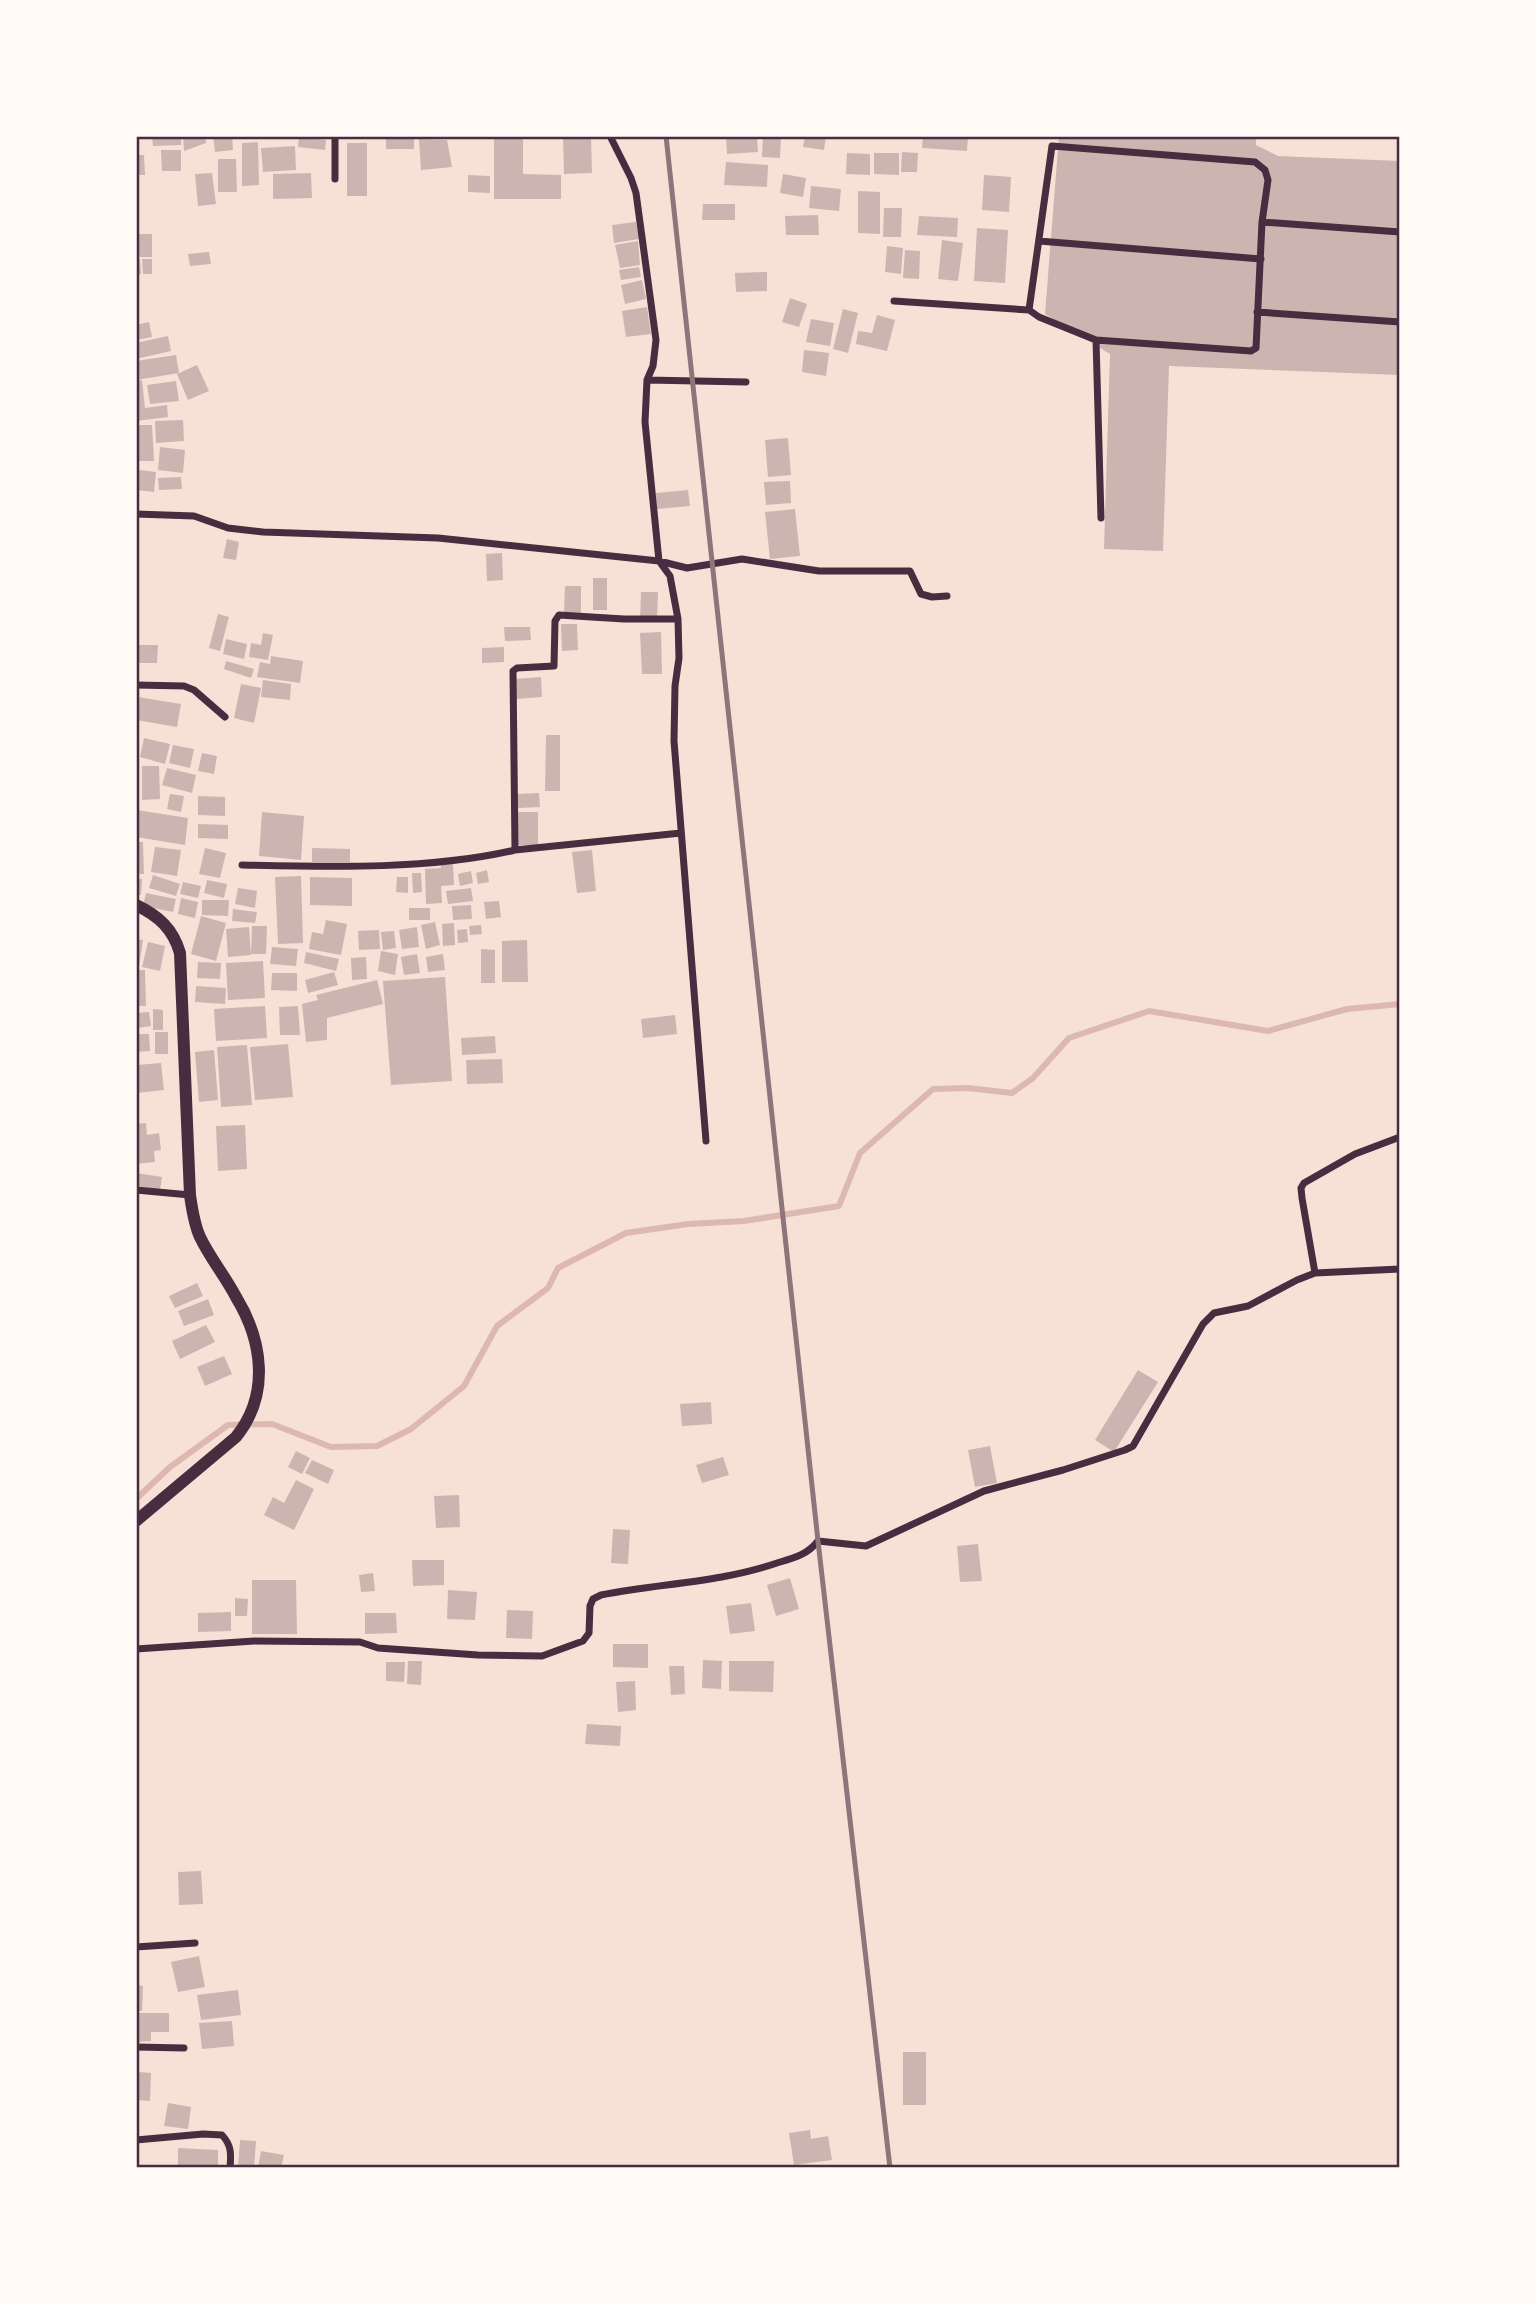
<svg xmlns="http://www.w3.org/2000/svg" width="1536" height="2304" viewBox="0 0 1536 2304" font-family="'Roboto Condensed',sans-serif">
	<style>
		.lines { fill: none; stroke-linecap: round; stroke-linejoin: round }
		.stream { stroke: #dcb8b0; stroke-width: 6 }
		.building { fill: #ccb4b1 }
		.minor { stroke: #4a2c40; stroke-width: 7 }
		.tertiary { stroke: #4a2c40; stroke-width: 12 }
		.rail { stroke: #8f747c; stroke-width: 5 }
		.neatline { fill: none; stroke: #4a2c40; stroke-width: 2.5 }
	</style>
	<rect width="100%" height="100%" fill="#f7e1d7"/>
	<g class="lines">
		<path class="stream" d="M136,1499l34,-32 58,-42 44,-1 59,23 46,-1 34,-17 53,-43 33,-60 51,-38 10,-20 68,-35 62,-9 56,-3 95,-15 21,-53 73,-64 35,-1 44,5 21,-15 36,-40 80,-27 119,20 79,-22 53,-5"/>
	</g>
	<path class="building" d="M152,136h29v9l-28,1z
		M183,136h22l1,7 -22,8z
		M213,136h19l1,14 -18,2z
		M299,136h19l-1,3 9,1 -1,10 -27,-3z
		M386,136h28v13h-28z
		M494,136h29v38l38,1v24h-67z
		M563,136h28l1,37 -28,1z
		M726,136h31l1,16 -31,2z
		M763,136h18l-1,22 -18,-1z
		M805,136h21l-2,14 -21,-3z
		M923,136h45l-1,15 -45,-3z
		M1059,136h197v9l22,11 122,5v214l-231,-9 -6,185 -59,-2 6,-195 -65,-40z
		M419,139l28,1 5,27 -31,3z
		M258,142l1,43 -17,1v-43z
		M347,143h20v53h-20z
		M295,146l1,24 -33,2 -2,-24z
		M161,150h20v21h-19z
		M902,152l16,1 -1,19h-16z
		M847,153l23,1v21l-24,-1z
		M874,153h25v22l-25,-1z
		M136,155h8l1,20h-9z
		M218,159h18l1,33h-19z
		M726,162l42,3 -1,22 -43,-2z
		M212,173l4,31 -18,2 -3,-32z
		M311,173l1,25 -39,1v-25z
		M783,174l23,4 -3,19 -23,-4z
		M468,175l22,1v17l-22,-1z
		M984,175l27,2 -2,35 -27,-2z
		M811,186l30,3 -2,22 -30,-3z
		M858,191l22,1v42l-22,-1z
		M703,204h32v16h-33z
		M884,208h18l-1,29h-18z
		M818,215l1,20h-33l-1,-19z
		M919,216l39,2 -1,19 -40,-2z
		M636,222l3,17 -25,4 -2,-18z
		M977,228l31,2 -3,53 -31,-2z
		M136,234h16v23h-16z
		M942,240l21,3 -5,38 -20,-2z
		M638,241l2,24 -20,3 -5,-23z
		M887,246l16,2 -2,26 -16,-2z
		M905,250l15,1 -1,28 -16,-1z
		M209,252l2,12 -21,2 -2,-12z
		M140,259l1,15 -5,1v-15z
		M142,259h10v15h-9z
		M639,267l2,10 -20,3 -2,-10z
		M767,272v19l-31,1 -1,-19z
		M642,280l4,19 -21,5 -4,-19z
		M790,298l17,6 -8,23 -17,-5z
		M647,307l4,27 -25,3 -4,-26z
		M843,309l15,4 -10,40 -15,-4z
		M877,315l18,5 -8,31 -31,-7 2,-13 14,2z
		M811,319l23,4 -4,23 -24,-4z
		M149,322l3,15 -16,3v-15z
		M168,336l3,15 -35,8v-16z
		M804,350l25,3 -3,23 -24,-4z
		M176,355l3,18 -43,7v-19z
		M197,365l12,26 -21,9 -11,-26z
		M142,380l3,28 22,-3 1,12 -32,4v-40z
		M176,381l3,20 -29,3 -3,-19z
		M183,420l1,21 -28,2 -1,-22z
		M136,425h16l2,36h-16z
		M788,438l3,37 -23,2 -3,-37z
		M160,447l25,3 -2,23 -25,-3z
		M139,470l17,2 -2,20 -17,-2z
		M181,477l1,12 -23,1 -1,-12z
		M790,481l1,22 -25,2 -2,-23z
		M688,490l2,16 -33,3 -1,-16z
		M795,509l5,47 -30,3 -5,-47z
		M227,539l12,3 -3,18 -13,-2z
		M502,553l1,27 -16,1 -1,-27z
		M593,578h14v32h-14z
		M565,586h16v28l-17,-1z
		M641,592h17l-1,27h-17z
		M218,614l11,3 -9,34 -11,-3z
		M561,624h16l1,26 -16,1z
		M504,627h26l1,13 -26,1z
		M661,632l1,42h-20l-2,-41z
		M263,633l10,2 -5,25 -19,-3 2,-14 10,2z
		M226,639l21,5 -3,15 -21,-5z
		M136,645h22l-1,18h-21z
		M504,647v15l-22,1v-15z
		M271,656l32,5 -3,22 -43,-6 3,-15 10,2z
		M226,661l28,8 -3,9 -27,-9z
		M541,677l1,20 -26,2 -1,-20z
		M263,680l28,4 -1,16 -29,-3z
		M241,684l20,4 -7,35 -20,-5z
		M138,697l43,7 -4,23 -41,-7z
		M546,735h14v56h-15z
		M144,738l26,6 -5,20 -25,-7z
		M173,745l21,4 -4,19 -21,-5z
		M202,753l15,3 -3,18 -16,-3z
		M142,766h17l1,33 -18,1z
		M167,768l29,7 -4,18 -30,-8z
		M539,793l1,14 -22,1 -1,-14z
		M170,794l14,2 -3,16 -14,-3z
		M198,796l27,1v19l-27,-1z
		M137,810l51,8 -3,27 -49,-8z
		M262,812l42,4 -3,44 -42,-4z
		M517,812h21v33h-21z
		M198,824l30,1v14l-30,-1z
		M136,842h7l1,32h-8z
		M155,847l26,3 -4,26 -26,-4z
		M205,848l21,5 -6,25 -21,-4z
		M312,848l38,1v13h-38z
		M592,850l4,41 -19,2 -5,-41z
		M453,864l1,21 -13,1 1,17 -16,1 -1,-35 16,-1v-3z
		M487,870l2,12 -11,2 -2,-11z
		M471,871l2,12 -13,3 -2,-12z
		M412,873h9l1,19 -9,1z
		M153,875l27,9 -4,12 -27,-8z
		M301,876l2,67 -25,1 -3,-67z
		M310,877l42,1v28l-42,-1z
		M397,877h11v16l-12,-1z
		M136,878l6,1 -1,16 -5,-1z
		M207,880l20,4 -3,14 -20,-5z
		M183,882l18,4 -3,12 -18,-4z
		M238,888l19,3 -2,17 -20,-4z
		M471,888l2,13 -25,3 -2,-13z
		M146,893l30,6 -3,13 -30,-6z
		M181,898l17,4 -3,16 -17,-4z
		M202,900h27l-1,16 -26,-1z
		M499,901l2,16 -15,2 -2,-17z
		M471,905l1,14 -19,1 -1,-14z
		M409,908h21v12h-21z
		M233,909l24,3 -2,11 -23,-2z
		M201,916l25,7 -10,38 -25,-7z
		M326,920l21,4 -6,31 -32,-6 3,-17 11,2z
		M435,922l5,23 -14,4 -5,-24z
		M454,923l1,22 -12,1 -1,-22z
		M481,925l1,9 -12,1 -1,-9z
		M252,926h15l-1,28h-15z
		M249,927l2,28 -23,2 -2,-28z
		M417,927l2,20 -17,2 -3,-19z
		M467,929l1,13 -10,1 -1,-13z
		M379,930l1,19 -21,1 -1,-19z
		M394,931l2,17 -13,2 -2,-18z
		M136,939l7,1 -4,27h-3z
		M527,940l1,42h-26v-41z
		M148,942l17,4 -5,25 -18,-4z
		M272,947l26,2 -2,17 -26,-2z
		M481,949l14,1v33h-14z
		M381,951l17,3 -3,21 -17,-4z
		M306,952l33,7 -3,12 -32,-8z
		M417,954l3,19 -16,2 -3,-18z
		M443,954l2,16 -17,2 -2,-15z
		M366,957l1,22 -15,1 -1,-22z
		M263,961l2,37 -37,2 -2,-37z
		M198,962l23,1 -1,16 -23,-1z
		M136,970h9l1,36h-10z
		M334,972l4,13 -30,8 -3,-13z
		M272,973h25v18l-26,-1z
		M445,977l7,104 -61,4 -8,-104z
		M377,980l6,24 -56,14v22l-21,2 -4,-38 16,-4 -2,-5z
		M196,986l30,2 -1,16 -30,-2z
		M265,1006l2,32 -51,3 -2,-32z
		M298,1006l2,29h-20l-1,-28z
		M153,1009l10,1v20h-10z
		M149,1012l2,14 -13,2 -2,-15z
		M675,1015l2,19 -34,4 -2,-19z
		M155,1032h13v22h-13z
		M136,1034h13l1,17 -14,1z
		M495,1036l1,17 -34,2 -1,-17z
		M288,1044l5,53 -38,3 -5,-53z
		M247,1045l5,60 -31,2 -4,-60z
		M214,1050l4,50 -19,2 -4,-50z
		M502,1059l1,24 -36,1 -1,-24z
		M161,1063l3,27 -28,3v-28z
		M146,1123l1,12 12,-2 2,17 -7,1 1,11 -19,2v-40z
		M245,1125l2,44 -29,2 -2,-45z
		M136,1173l26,4 -2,13 -24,-4z
		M197,1283l6,13 -28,12 -6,-12z
		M208,1299l6,16 -30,11 -6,-15z
		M206,1325l9,17 -35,17 -8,-18z
		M224,1356l8,18 -27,12 -8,-19z
		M1138,1370l20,12 -44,70 -19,-12z
		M711,1402l1,22 -30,2 -2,-22z
		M990,1446l7,37 -22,4 -7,-37z
		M296,1451l14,7 -8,16 -14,-7z
		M723,1457l6,18 -27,8 -6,-18z
		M312,1460l22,10 -6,14 -23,-11z
		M296,1480l18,9 -20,41 -30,-15 9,-18 11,6z
		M459,1495l1,32 -24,1 -2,-32z
		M613,1529l17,1 -2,34 -17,-1z
		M978,1544l4,37 -22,1 -3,-36z
		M412,1560h32v25l-31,1z
		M373,1573l2,18 -14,1 -2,-17z
		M790,1578l9,31 -23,7 -9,-31z
		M252,1580h44l1,54h-45z
		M448,1590l29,2 -2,28 -28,-1z
		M235,1598l13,1 -1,17h-12z
		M751,1603l4,28 -25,3 -4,-28z
		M507,1610l26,1 -1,28 -26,-1z
		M231,1612v19l-33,1v-19z
		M365,1613h31l1,20 -32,1z
		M613,1644h35v24l-35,-1z
		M703,1660l19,1 -1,28 -19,-1z
		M408,1661h14l-1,24 -14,-1z
		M729,1661h45l-1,31 -44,-1z
		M386,1662h19l-1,20 -18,-1z
		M669,1666h15l1,28 -14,1z
		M635,1681l1,29 -18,2 -2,-30z
		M587,1724l34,2 -1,20 -35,-2z
		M201,1871l2,33 -24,1 -1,-33z
		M199,1956l6,31 -27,5 -7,-30z
		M136,1985l7,1 -1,25h-6z
		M238,1990l3,25 -40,5 -4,-25z
		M136,2013h33v19h-18v9l-15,1z
		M232,2021l2,25 -32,3 -3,-26z
		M903,2052h23v53h-23z
		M139,2072l12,1 -1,28 -12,-1z
		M168,2103l23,4 -3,22 -24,-3z
		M810,2130l1,9 17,-3 4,24 -38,5 -5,-32z
		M240,2140l16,1 -2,27h-16z
		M178,2148l40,2v18h-40z
		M261,2151l23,4 -3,13h-23z"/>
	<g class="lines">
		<path class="minor" d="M335,136v43
			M610,136l21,42 5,15 20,147 -3,26 -6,14 -2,42 14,139 11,15 8,43 1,39 -4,28 -1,55 32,400
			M1052,146l203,16 10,8 3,10 -6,42 -6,126 -5,3 -155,-11 -57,-23 -10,-7z
			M1262,222l138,10
			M1039,241l222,18
			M894,301l135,9
			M1257,312l143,10
			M1096,340l5,178
			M647,380l99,2
			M136,514l58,2 34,12 35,4 175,6 221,23 28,7 55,-9 77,12h91l11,23 11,3 15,-1
			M136,685l48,1 10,4 31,27
			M515,850l166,-17
			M242,865c86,2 188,5 273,-15l-2,-179 4,-3 37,-2 1,-45 4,-6 65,4h54
			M136,1190l54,5
			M1315,1273l-13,-75 -1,-10 3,-5 51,-29 45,-17
			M136,1649l118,-8 106,1 18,6 100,7 64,1 41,-15 6,-8 1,-27 3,-7 8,-4c60,-12 117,-12 176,-32 17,-5 30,-8 41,-22l48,5 118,-55 79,-21 62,-20 8,-4 70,-122 11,-11 34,-7 49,-26 18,-7 85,-4
			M136,1947l59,-4
			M136,2047l48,1
			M136,2140l67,-6 19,1c10,11 9,19 8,33"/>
		<path class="tertiary" d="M136,905c23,11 37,24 44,48l10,242c2,14 4,29 10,42 10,21 25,39 36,60 27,44 34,98 0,140l-100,84"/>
		<path class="rail" d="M666,136l152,1405 72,627"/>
	</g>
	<rect width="1536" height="2304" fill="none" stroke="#fffaf5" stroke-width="276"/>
	<rect x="138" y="138" width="1260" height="2028" class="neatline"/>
</svg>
